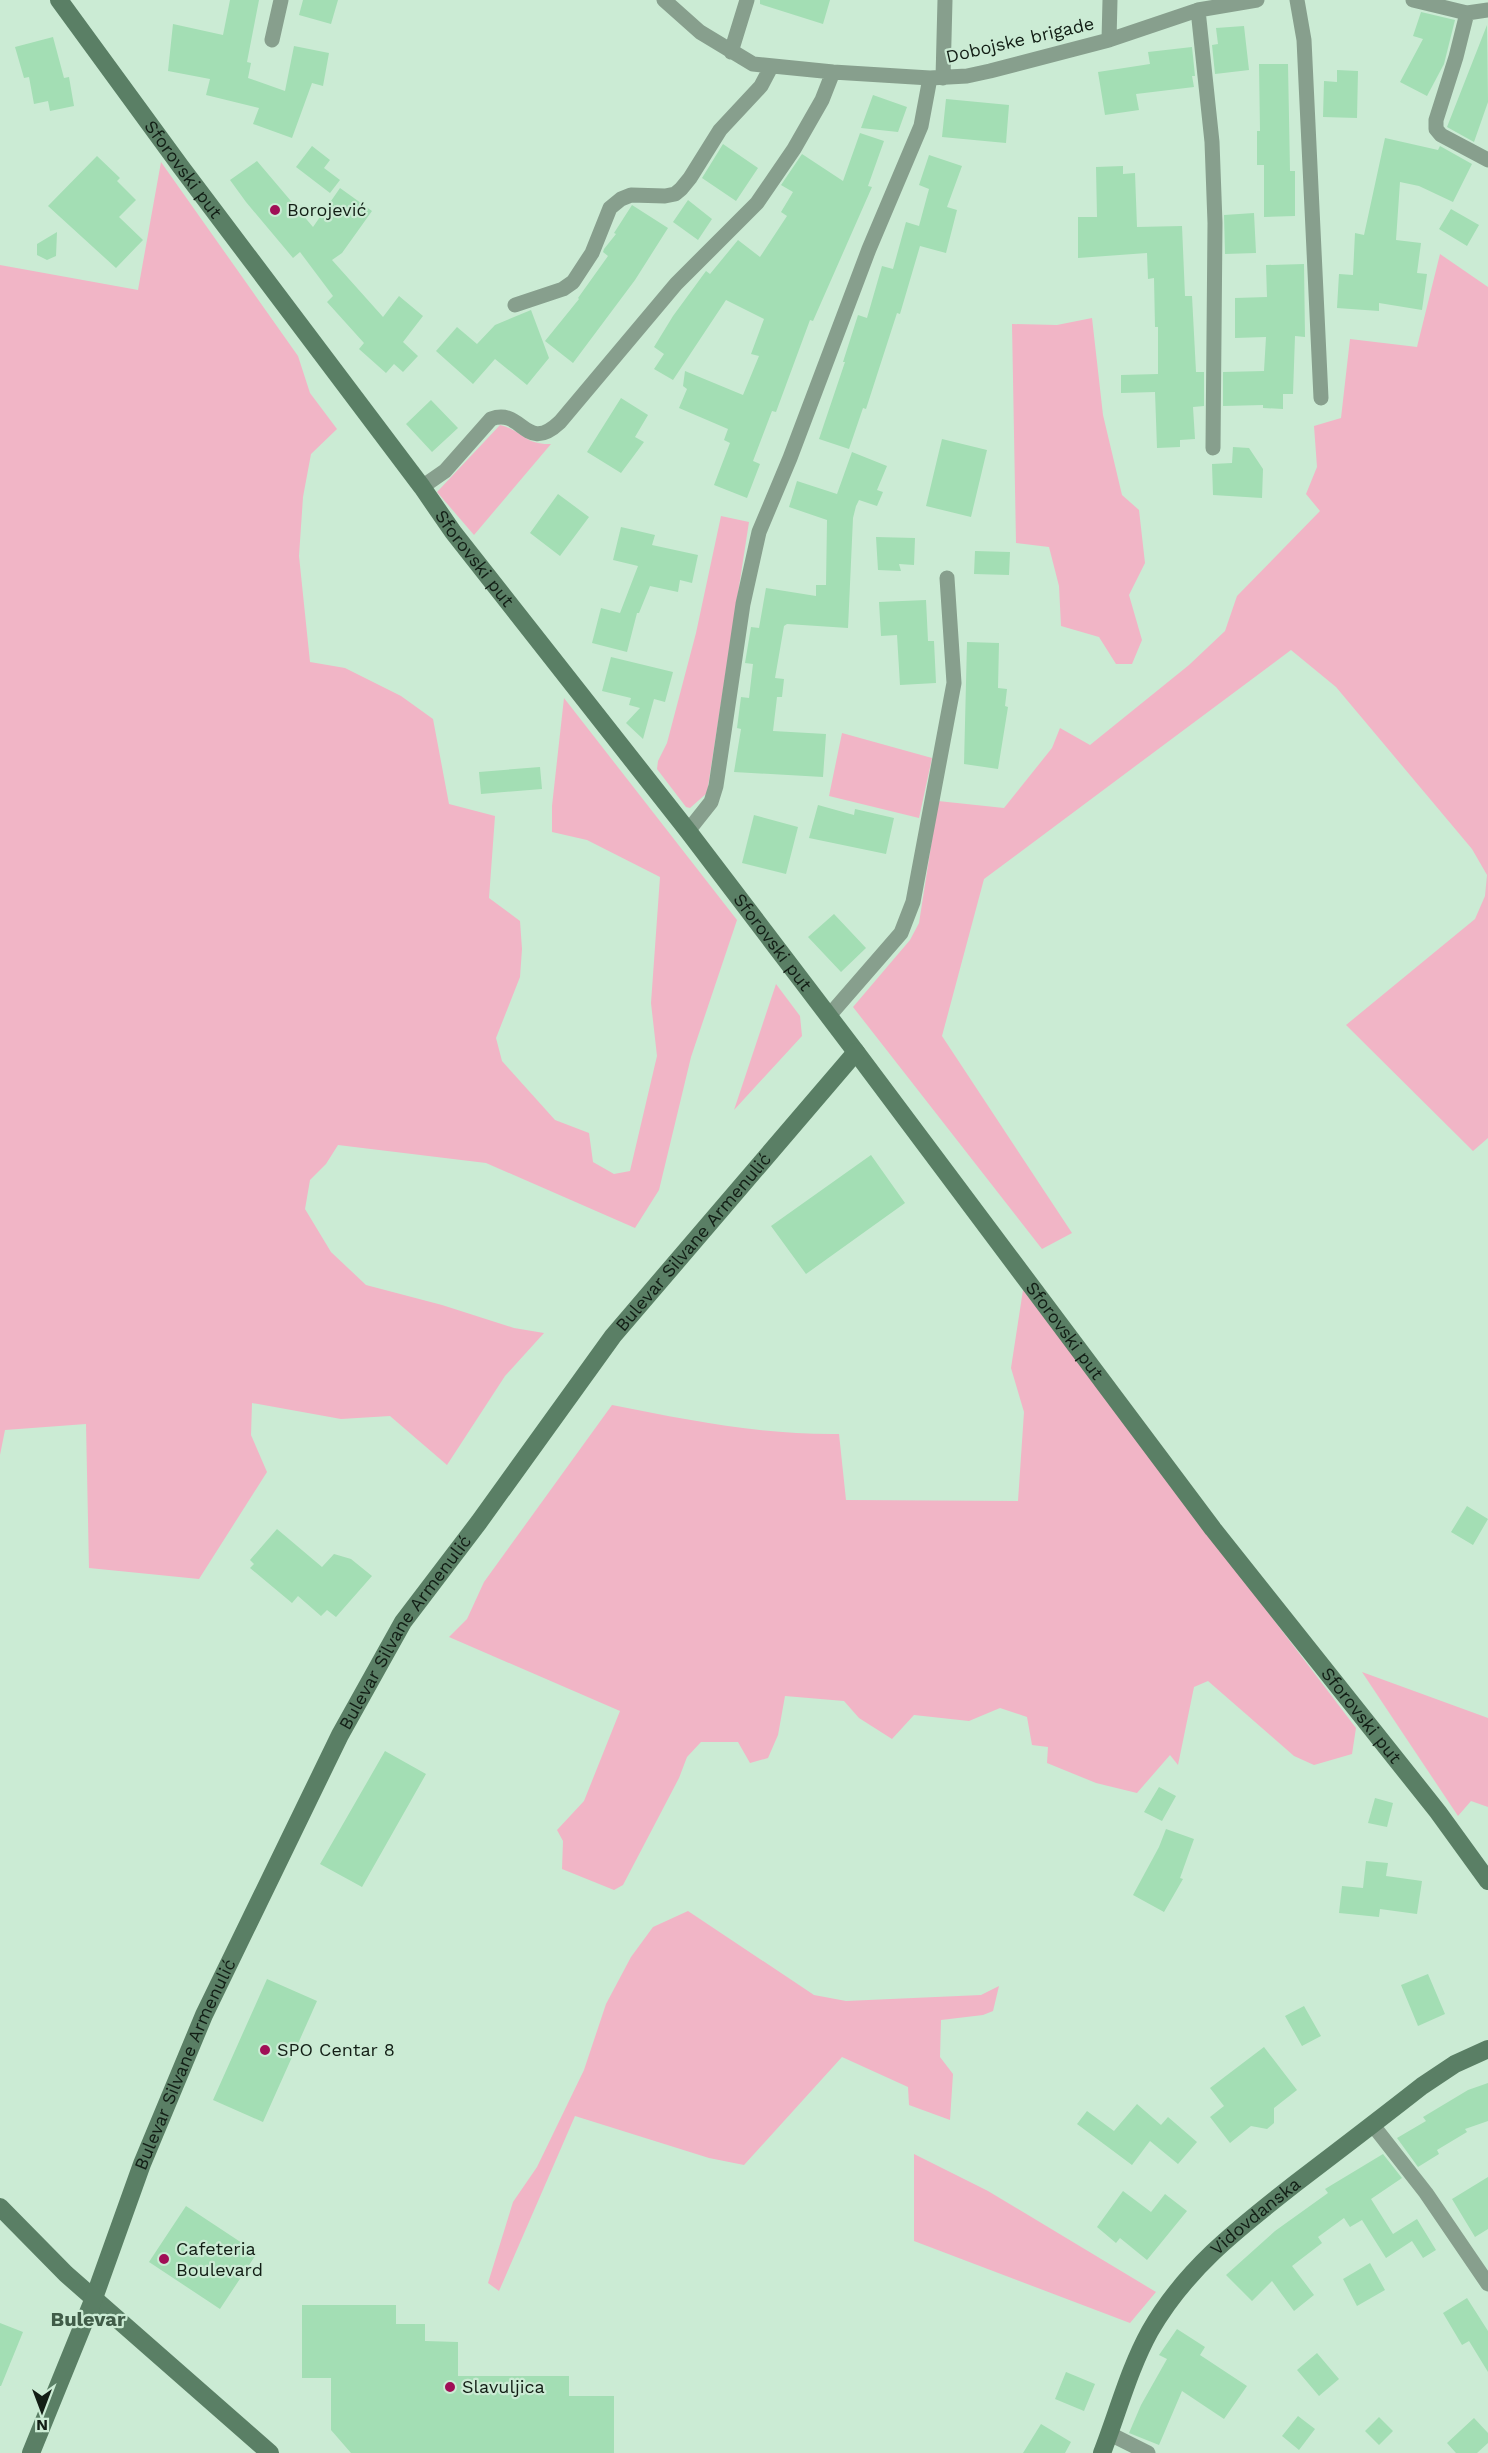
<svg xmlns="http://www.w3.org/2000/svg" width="1488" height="2453" viewBox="0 0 1488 2453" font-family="'Work Sans',sans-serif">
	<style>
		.green { fill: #f1b5c6 }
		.building { fill: #a3deb4 }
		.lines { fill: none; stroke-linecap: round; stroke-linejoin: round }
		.street { stroke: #879f8d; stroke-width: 15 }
		.secondary { stroke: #5a7f65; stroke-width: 18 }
		.poi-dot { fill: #a00f56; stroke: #cbebd4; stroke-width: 2 }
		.labels { text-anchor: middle; stroke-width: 4.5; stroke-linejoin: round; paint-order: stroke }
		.street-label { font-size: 18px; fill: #121e15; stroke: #cbebd4 }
		.poi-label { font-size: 18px; fill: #121e15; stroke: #cbebd4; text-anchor: start }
		.neighbourhood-label { font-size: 20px; font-weight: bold; fill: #405c48; stroke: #cbebd4 }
	</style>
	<rect width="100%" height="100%" fill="#cbebd4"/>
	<path class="green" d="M161,162l137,194 12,37 27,36 -26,25 -8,43 -4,59 11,106 35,6 56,28 32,23 16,85 46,12 -6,82 31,23 2,28 -2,28 -24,61 6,23 53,59 34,13 4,29 21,12 16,-3 27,-115 -6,-53 9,-126 -73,-37 -35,-8v-26l12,-108 173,222 -46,137 -32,133 -24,38 -149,-65 -148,-18 -12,19 -16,16 -5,29 26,43 35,33 76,20 72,23 30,5 -39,43 -58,89 -57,-49 -49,3 -89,-16 -1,32 16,37 -68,107 -110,-11 -3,-144 -81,6 -5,25v-1190l138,25z
		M1440,254l48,33v851l-15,13 -127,-126 129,-106 10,-23 2,-21 -15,-26 -136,-162 -45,-37 -307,229 -42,157 130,197 -30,16 -189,-242 57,-67 9,-17 19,-122 66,7 48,-60 8,-20 30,17 99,-80 36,-34 12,-35 83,-85 -14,-17 11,-27 -3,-41 27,-8 9,-79 67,8z
		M1092,318l11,97 19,80 17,15 6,53 -16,32 13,45 -10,24h-16l-17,-27 -38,-11 -2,-40 -10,-39 -33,-4 -4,-219 45,1z
		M500,425c22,5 24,20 51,19l-77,91 -37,-43z
		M721,516l28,6 -42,271 -17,15 -4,-1 -29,-38 1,-8 9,-18 29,-110z
		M842,733l90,25 -13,60 -90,-22z
		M776,984l24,32 2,20 -68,74z
		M1023,1290l333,438 -4,26 -38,11 -20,-9 -86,-75 -14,6 -16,78 -8,-10 -33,38 -41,-10 -49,-20 1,-16 -16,-2 -5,-28 -27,-9 -31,13 -55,-6 -22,24 -33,-21 -15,-17 -59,-5 -7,39 -10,23 -18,5 -12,-21h-37l-14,15 -8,21 -56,107 -9,5 -52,-21 1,-28 -6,-11 27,-29 36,-90 -171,-74 18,-18 17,-37 128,-177c76,15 148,30 227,29l7,66 172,1 6,-89 -13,-44z
		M1362,1672l126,46v89l-17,-6 -13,15z
		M688,1911l126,84 32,6 135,-6 18,-9 -6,25 -10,4 -42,5 -1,37 13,17 -3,46 -41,-15 -1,-18 -66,-30 -98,108 -35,-7 -134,-42 -76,175 -11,-8 25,-81 24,-35 47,-97 22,-66 25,-47 22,-30z
		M914,2154l74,37 168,101 -26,31 -216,-82z"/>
	<path class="building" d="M230,0h29l-12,62 4,1 -3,15 37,13 9,-45 35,7 -6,33 -11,-3 -20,55 -39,-14 6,-16 -53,-13 4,-16 -42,-8 5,-47 50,11z
		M303,0h35l-7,24 -32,-9z
		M760,0h70l-7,24 -63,-20z
		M1421,12l34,8 -11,44 -17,32 -27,-14 23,-43 -10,-3z
		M1487,25l1,77 -14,40 -27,-15z
		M1244,26l5,44 -34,4 -3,-29 6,-1 -2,-16z
		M53,37l11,41 5,-1 5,29 -24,5 -2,-10 -14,3 -5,-27 -5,1 -9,-31z
		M1192,47l3,29h-3l2,11 -58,7 3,16 -34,5 -7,-43 52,-8 -2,-12z
		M1259,64h29l2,107h5v45l-31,1v-52h-7v-34h3z
		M1337,70l21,1 -1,47 -34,-1 1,-36 13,1z
		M873,95l34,12 -9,25 -37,-4z
		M946,99l63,6 -3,38 -64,-6z
		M860,133l24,8 -16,45 4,1 -59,134 -3,-1 -34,92 -4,-1 -19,50 7,3 -13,34 -33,-13 16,-42 -6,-3 4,-11 -49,-21 8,-19 -4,-3 2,-15 58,24 16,-39 -8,-2 13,-35 -38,-19 -53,80 -19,-11 10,-15 -10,-7 19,-31 33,-45 4,3 28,-34 22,17 27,-41 -6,-4 12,-20 -12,-7 21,-31 41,27z
		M1385,138l53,12 2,-4 32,18 -19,38 -34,-16 -19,-4 -4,58 25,3 -4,30 10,1 -5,36 -43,-7v8l-42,-3 2,-34 14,1 2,-42 9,2z
		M723,144l35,24 -22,33 -34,-23z
		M312,146l18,14 -6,8 16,12 -10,13 -34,-26z
		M929,155l33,11 -15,41 10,3 -11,43 -26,-7 -20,68 -3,-1 -31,96 -3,-1 -14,41 -30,-10 26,-77h-2l15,-47 9,3 15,-52 11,3 13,-47 13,4 10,-37 -10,-4z
		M97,156l23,22 -3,3 19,19 -17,17 24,23 -27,28 -68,-62z
		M257,161l56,66 27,-39 32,23 -30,42 -10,7 51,57 16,-21 24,20 -20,26 15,14 -15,16 -9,-8 -8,9 -27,-24 5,-6 -37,-41 6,-6 -33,-44 -7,6 -47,-56 -16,-22z
		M1123,166v8l12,-1 2,54 45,-1 3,70h7l4,76h8v34l-11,1 2,32 -15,1v7l-23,1 -2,-56 -34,1v-18l37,-1v-47h-3l-1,-49 -6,1 -1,-26 -69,5v-41h19l-1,-50z
		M688,200l24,19 -14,21 -25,-18z
		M632,205l36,23 -33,52 -62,83 -28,-22 34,-42 -1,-1 30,-42 -5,-4 1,-3 12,-15 -2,-1z
		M1451,209l28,16 -12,21 -28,-17z
		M1254,213l2,40 -31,1 -1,-39z
		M57,232l-1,24 -9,4 -10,-5v-11z
		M1304,264l1,73 -10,-1 -2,58h-10v15l-20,-1v-3l-40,1v-34l41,-1 2,-34 -31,1v-40l32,-1 -1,-32z
		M531,310l18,48 -22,27 -32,-26 -22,25 -37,-33 21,-24 20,17 18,-19z
		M621,398l27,17 -13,22 9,5 -23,31 -34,-21z
		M431,400l27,28 -26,24 -26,-28z
		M942,439l45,11 -16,67 -45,-11z
		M1233,447l16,1 14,21 -1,29 -49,-3 -1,-31 20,-1z
		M852,452l35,14 -10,24 6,2 -6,14 -18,-6 -3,6 -3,12 -5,110 -61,-4 -3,2 -9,52 9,1 -2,18h-5l-4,34 53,3 -3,43 -89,-5 7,-43 -4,-1 4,-31 8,1 4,-34 -8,-1 6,-36 8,1 7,-40 50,8v-11h10l1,-65 -38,-13 8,-26 40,13z
		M558,494l31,23 -29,39 -30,-23z
		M621,527l34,8 -3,10 46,10 -6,28 -12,-3 -2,12 -28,-6 -11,27h-2l-10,39 -35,-9 9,-35 19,5 18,-47 -25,-6z
		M876,537l39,1 -1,27 -15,-1 2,7 -23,-1z
		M975,551l35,1 -1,23 -35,-1z
		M926,600l2,41h6l2,42 -36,2 -3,-50 -16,1 -2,-34z
		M967,642l32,1 -1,45 9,1 -2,17 3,1 -10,62 -34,-5z
		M611,657l62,15 -8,30 -11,-3 -11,40 -17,-16 14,-15 -11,-3 2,-7 -29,-7z
		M540,767l2,22 -61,5 -2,-22z
		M818,805l36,10 1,-6 39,9 -8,36 -77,-16z
		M754,815l44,12 -12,47 -44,-11z
		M834,914l32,34 -25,24 -33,-35z
		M871,1155l34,48 -99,71 -35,-48z
		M1467,1506l21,13 -15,26 -22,-13z
		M277,1529l45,38 12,-13 17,5 21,17 -36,41 -9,-7 -6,6 -23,-20 -6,7 -42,-35 4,-4 -4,-4z
		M385,1751l41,23 -64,113 -42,-23z
		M1159,1787l17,9 -14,25 -18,-9z
		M1375,1798l18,5 -6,24 -19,-4z
		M1166,1829l28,10 -14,39 3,1 -19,33 -31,-17 26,-48z
		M1366,1861l22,2 -2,13 36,5 -5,33 -37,-5 -1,8 -40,-4 3,-27 21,2z
		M1428,1974l17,40 -27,12 -17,-41z
		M267,1979l50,22 -54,121 -50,-22z
		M1304,2006l17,30 -19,10 -17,-30z
		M1264,2047l33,43 -23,18v15l-7,6 -16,-3 -21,17 -20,-26 14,-11 -14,-18z
		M1488,2083v38l-23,8 2,3 -30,18 2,4 -21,13 -21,-29 29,-17 -3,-4 45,-27z
		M1137,2104l24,21 7,-8 29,25 -19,22 -28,-23 -18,24 -55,-41 10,-13 27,20z
		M1383,2154l19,24 -31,21 22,35 24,-15 19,31 -13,8 -11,-17 -26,17 -24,-38 -12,7 -6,-9 -26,19 4,6 -30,23 22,29 -20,16 -22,-30 -20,20 -26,-26 49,-44 53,-38 -3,-4z
		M1488,2177v52l-13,8 -23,-38z
		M1123,2191l28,21 14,-18 22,17 -40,49 -27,-22 -4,5 -19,-16z
		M186,2206l71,47 -37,56 -71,-47z
		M1370,2263l15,27 -28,16 -14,-27z
		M1467,2298l21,33v41l-19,-31 -7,4 -19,-32z
		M302,2305h94v19h29v17l33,1v34h111v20h45v57h-263l-20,-23v-52h-29z
		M0,2323l23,9 -22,54h-1z
		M1177,2329l28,18 -5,8 47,31 -23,33 -42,-28 -23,54 -30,-12 12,-28 26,-46 -8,-4z
		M1317,2353l22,26 -20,17 -22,-26z
		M1066,2372l29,12 -11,27 -29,-12z
		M1298,2416l17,13 -16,21 -17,-14z
		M1379,2417l14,14 -14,14 -14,-14z
		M1474,2418l14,15v10l-11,10h-21l-9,-10z
		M1041,2424l30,18 -6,11h-42z"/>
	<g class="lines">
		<path class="street" d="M664,0l36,32 53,32 80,8 97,6 37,-2 23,-5 119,-31 89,-30 59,-10
			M1297,0l7,40 17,358
			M1413,0l54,13 21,-3
			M1198,10l14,132 3,81 -2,225
			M1467,13l-11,44 -20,63v9l5,6 47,25
			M272,40l9,-40
			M1109,40l1,-40
			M731,52l16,-52
			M943,78l2,-78
			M515,305l48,-16 10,-7 19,-29 18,-45 11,-9 10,-4 34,1 10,-2 6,-5 9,-11 30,-48 41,-44 10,-19
			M422,487l23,-16 46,-52c32,-12 34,36 69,3l116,-138 81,-81 37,-54 28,-49 11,-28
			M688,831l23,-29 5,-16 27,-182 16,-72 31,-74 79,-209 52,-123 9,-48
			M828,1017l73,-84 12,-31 41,-219 -7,-105
			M1372,2124l54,69 62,91
			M1110,2434l38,19"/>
		<g class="secondary">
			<path id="s1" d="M59,0l122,167 241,320 31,45 235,299 168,221 357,477 225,283 50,69"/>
			<path d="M0,2207l66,67 204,179"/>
			<path id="s2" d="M31,2453l63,-155 48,-134 62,-149 136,-280 63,-113 76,-100 134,-186 243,-284"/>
			<path id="s3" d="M1102,2453c16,-41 27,-84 48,-122 36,-63 90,-104 146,-148 42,-32 84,-64 126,-97l33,-22 33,-15"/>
		</g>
	</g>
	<g class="poi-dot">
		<circle cx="275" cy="210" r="6"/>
		<circle cx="265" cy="2050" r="6"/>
		<circle cx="164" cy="2259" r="6"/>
		<circle cx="450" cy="2387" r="6"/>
	</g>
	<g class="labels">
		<g class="street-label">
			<text transform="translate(1020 40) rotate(-13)" y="6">Dobojske brigade</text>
			<text dy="6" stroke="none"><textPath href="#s1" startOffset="210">Sforovski put</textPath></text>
			<text dy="6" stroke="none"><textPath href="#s1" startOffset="696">Sforovski put</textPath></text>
			<text dy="6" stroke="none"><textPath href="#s1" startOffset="1182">Sforovski put</textPath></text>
			<text dy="6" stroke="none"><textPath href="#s2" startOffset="1390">Bulevar Silvane Armenulić</textPath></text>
			<text dy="6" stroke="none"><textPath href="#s1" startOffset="1668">Sforovski put</textPath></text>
			<text dy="6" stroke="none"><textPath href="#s2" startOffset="904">Bulevar Silvane Armenulić</textPath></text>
			<text dy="6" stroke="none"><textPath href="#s1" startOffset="2154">Sforovski put</textPath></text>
			<text dy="6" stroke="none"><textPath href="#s2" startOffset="418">Bulevar Silvane Armenulić</textPath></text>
			<text dy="6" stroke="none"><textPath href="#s3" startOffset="288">Vidovdanska</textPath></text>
		</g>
		<g class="poi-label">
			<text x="287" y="216">Borojević</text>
			<text x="277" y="2056">SPO Centar 8</text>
			<text x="176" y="2255">Cafeteria<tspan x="176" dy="21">Boulevard</tspan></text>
			<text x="462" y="2393">Slavuljica</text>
		</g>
		<g class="neighbourhood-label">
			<text x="88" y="2326">Bulevar</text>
		</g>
	</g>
	<g transform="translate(42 2411) rotate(180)" stroke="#cbebd4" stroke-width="4.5" paint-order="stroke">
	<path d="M0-4.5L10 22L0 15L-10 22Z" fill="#121e15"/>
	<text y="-9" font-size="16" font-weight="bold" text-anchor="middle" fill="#121e15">N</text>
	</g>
</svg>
